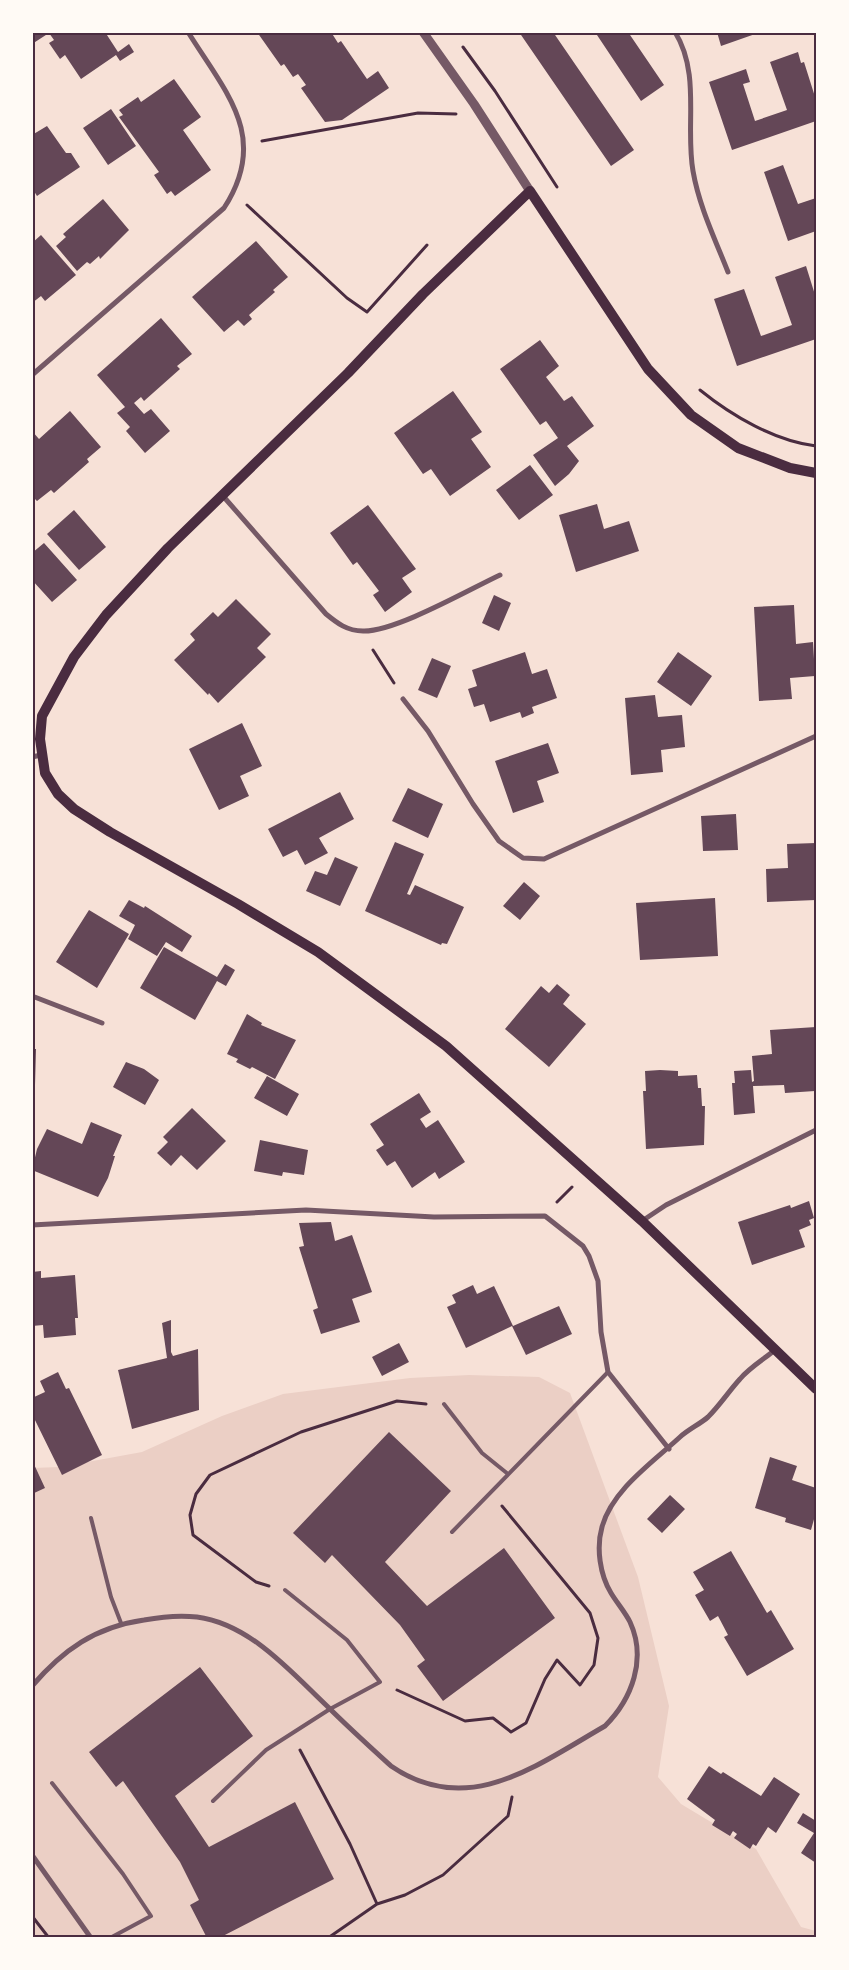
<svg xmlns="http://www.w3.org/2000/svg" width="849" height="1970" viewBox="0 0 849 1970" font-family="'DejaVu Sans',sans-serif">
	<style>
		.green { fill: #ebcfc5 }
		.building { fill: #644757 }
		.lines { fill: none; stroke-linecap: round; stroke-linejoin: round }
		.path { stroke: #4a2c40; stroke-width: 3 }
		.service { stroke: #755966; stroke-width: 4 }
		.minor { stroke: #755966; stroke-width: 5 }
		.tertiary { stroke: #755966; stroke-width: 9 }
		.secondary { stroke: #4a2c40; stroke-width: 10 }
		.neatline { fill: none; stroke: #4a2c40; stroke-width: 2 }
	</style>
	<rect width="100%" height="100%" fill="#f7e1d7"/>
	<path class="green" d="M469,1375l70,2 31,16 68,184 31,129 -11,71 23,27 75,45 45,78 15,4v6h-783l-1,-469 28,-1 82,-15 80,-36 61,-22 127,-16z"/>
	<path class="building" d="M32,32h73l13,20 11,-8 5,8 -14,9 -4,-6 -35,24 -16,-24 -5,4 -11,-16 5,-3 -5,-7 -17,11z
		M257,32h74l7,11 3,-2 26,38 11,-8 11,17 -47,32 -17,2 -24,-34 5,-3 -8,-11 -5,3 -9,-13 -3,2z
		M519,32h34l81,118 -23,16z
		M595,32h33l36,53 -23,16z
		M717,32h41v1l-37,13z
		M798,52l3,11 3,-1 12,38v21l-84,29 -23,-68 37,-13 4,13 -7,2 12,37 32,-11 -17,-48z
		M174,79l27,38 -18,13 28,40 -36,26 -4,-5 -4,3 -13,-19 5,-3 -40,-55 4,-2 -4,-5 19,-13 3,5z
		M111,109l25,37 -28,19 -25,-37z
		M47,126l19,27h5l9,14 -43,29 -5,-8v-53z
		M783,165l15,39 18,-6v33l-28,10 -24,-69z
		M103,199l26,31 -29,29 -1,-3 -9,8 -3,-2 -10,9 -21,-25 10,-9 -3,-3z
		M41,235l35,40 -31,26 -4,-5 -9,7v-60z
		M256,241l32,36 -15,13 2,2 -26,23 3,4 -8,7 -6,-6 -14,12 -32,-35z
		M806,266l10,32v41l-79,27 -23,-67 30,-10 17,47 31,-11 -17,-48z
		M161,318l31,36 -15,12 3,3 -36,32 -3,-4 -7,6 10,11 7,-5 19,22 -25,22 -19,-22 4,-4 -13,-14 8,-6 -28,-32z
		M540,340l19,26 -13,11 18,24 8,-5 22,30 -27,20 12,15 -10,13 -14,12 -22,-31 25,-17 -12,-17 -6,4 -40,-56z
		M453,391l29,41 -11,7 20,28 -41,29 -19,-27 -8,5 -29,-41z
		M70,411l31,36 -14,12 2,3 -35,31 -3,-3 -14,11 -5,-5v-65l7,8z
		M530,465l23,30 -34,25 -23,-30z
		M597,504l7,25 25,-8 10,30 -63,21 -17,-57z
		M368,505l48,64 -14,9 10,14 -27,20 -12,-17 6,-4 -22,-29 -4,3 -23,-32z
		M74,510l32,37 -27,23 -32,-36z
		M44,543l33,37 -25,22 -20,-22v-27z
		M494,595l17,8 -12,28 -17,-8z
		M236,599l35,35 -14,14 9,9 -48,46 -9,-10 -1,2 -34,-35 21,-20 -5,-6 23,-22 5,5z
		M794,605l2,39 17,-2 2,34 -25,2 2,21 -33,2 -5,-94z
		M525,652l7,22 15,-5 10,29 -25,9 2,6 -12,5 -2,-6 -30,10 -6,-18 -10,3 -6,-18 9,-3 -5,-16z
		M678,652l34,24 -21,30 -34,-24z
		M432,658l19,8 -14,32 -19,-8z
		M655,695l3,22 24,-2 3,32 -24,3 2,22 -32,3 -6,-77z
		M242,723l20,43 -22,10 9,20 -30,14 -30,-61z
		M548,743l11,30 -22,8 7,21 -31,11 -18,-52z
		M408,788l35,16 -15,34 -36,-17z
		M340,792l14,27 -35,19 9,15 -23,12 -8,-15 -14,7 -15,-28z
		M736,814l2,36 -35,1 -2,-35z
		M395,842l29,12 -17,40 3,1 5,-10 49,22 -17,37 -5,-1 -1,2 -76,-34z
		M816,843v57l-49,2 -1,-33 22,-1 -1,-24z
		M335,857l23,10 -18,39 -34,-15 9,-20 12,4z
		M524,882l16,14 -20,24 -17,-14z
		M715,898l3,58 -78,4 -4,-57z
		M129,900l15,8 1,-2 47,30 -10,16 -16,-10 -9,14 -29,-17 7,-14 -16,-9z
		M89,910l40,24 -32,54 -41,-26z
		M164,947l53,30 8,-13 10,6 -9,16 -9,-5 -22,39 -55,-32z
		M557,984l13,11 -7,9 23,20 -37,43 -44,-38 36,-43 8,7z
		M247,1014l15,9 -1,2 35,15 -21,39 -23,-12 -2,2 -14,-7 2,-3 -11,-5z
		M816,1027l-1,64 -30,2 -1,-8 -31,1 2,27 -21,2 -2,-32h3l-1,-12 17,-1 1,12 2,-1 -2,-25 20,-2 -2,-24z
		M32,1049h4l-1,36h-3z
		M126,1062l18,7 15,11 -14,25 -32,-18z
		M660,1070l18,1v5l19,-1 1,13h3l1,18h3l-1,39 -58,4 -3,-58h3l-1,-20z
		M267,1076l32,18 -12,22 -33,-18z
		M419,1093l12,19 -11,7 6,9 12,-8 27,42 -26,17 -4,-7 -23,16 -17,-27 -8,5 -11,-16 8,-5 -14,-21z
		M192,1108l34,33 -29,29 -16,-15 -10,11 -14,-13 11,-11 -5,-5z
		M91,1122l31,13 -9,21h2l-7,22 -10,19 -66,-27 5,-21 10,-20 35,15z
		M260,1140l48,10 -4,25 -21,-3 -1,4 -28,-5z
		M809,1201l5,17 -5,2 2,5 -12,5 6,17 -53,18 -14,-43 52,-17 1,3z
		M331,1222l4,19 17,-6 20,57 -20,7 8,23 -39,12 -8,-24 5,-2 -19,-61 5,-1 -5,-23z
		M41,1271v7l34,-3 3,43h-3l1,17 -32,3 -1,-13 -11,1v-54z
		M473,1285l4,9 17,-8 19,40 46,-20 13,28 -46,21 -14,-29 -46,22 -19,-41 9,-4 -4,-8z
		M171,1320v32l2,4 25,-7 1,61 -67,19 -14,-59 49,-12 -5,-35z
		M399,1343l10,19 -27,14 -10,-19z
		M58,1372l8,17 3,-1 33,67 -40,20 -30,-61v-16l13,-6 -5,-11z
		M389,1432l62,59 -66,71 42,44 77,-58 51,70 -112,83 -26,-35 8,-6 -25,-35 -68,-70 -7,8 -32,-30z
		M770,1457l27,9 -5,14 24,8v24l-5,18 -26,-8 1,-4 -31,-10z
		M32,1460l13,28 -13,6z
		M670,1495l15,14 -23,24 -15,-14z
		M731,1551l36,62 4,-3 23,39 -47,27 -23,-39 4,-2 -10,-19 -8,5 -15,-26 9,-5 -11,-18z
		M200,1667l53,69 -78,60 34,51 86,-45 39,77 -115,59h-12l-17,-33 9,-5 -19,-38 -57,-81 -7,6 -27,-35z
		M709,1766l12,8 2,-2 38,24 13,-19 26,17 -24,39 -8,-6 -12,19 -3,-2 -3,5 -16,-11 3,-4 -4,-3 -3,5 -18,-11 3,-5 -28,-21z
		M803,1813l13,8v42l-15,-10 13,-20 -17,-10z"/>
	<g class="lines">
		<path class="path" d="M463,47l32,44 62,96
			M262,141l156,-28 38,1
			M247,205l100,93 20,14 60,-67
			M700,390c32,26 75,51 116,56
			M373,650l21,33
			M557,1202l15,-15
			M269,1586l-13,-4 -63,-47 -3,-20 6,-21 14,-19 91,-43 96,-31 29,3
			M397,1690l68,31 28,-3 18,14 15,-9 19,-44 12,-19 23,25 14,-20 4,-27 -8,-25 -88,-107
			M300,1750l50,94 27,60 -49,34
			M377,1904l28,-9 38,-20 65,-59 4,-19
			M32,1916l17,22"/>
		<path class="service" d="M444,1404l38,49 26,21
			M91,1518l20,79 10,26
			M452,1532l156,-160
			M52,1783l71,91 28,42 -41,22
			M213,1801l53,-51 64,-41 50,-27 -33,-42 -62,-50"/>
		<path class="minor" d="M675,32c26,42 10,94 18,139 6,35 22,68 35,101
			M32,375l192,-167c46,-71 2,-115 -36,-176
			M223,496l103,118c11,9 21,17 37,17 32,1 105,-41 137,-56
			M403,699l25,32 45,73 26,37 24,17 21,1 272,-123
			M32,757l9,-2
			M32,996l70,27
			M642,1221l24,-16 150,-75
			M32,1225l274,-15 128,7 111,-1 38,30 6,10 9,25 3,51 7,40 61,77
			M32,1686c31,-36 63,-59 112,-66 16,-3 36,-5 53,-3 53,7 93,54 130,89 21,21 42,40 64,60 77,53 146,-1 214,-40 27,-27 42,-67 25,-104 -5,-10 -13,-19 -19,-29 -11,-18 -15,-45 -9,-66 10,-37 51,-65 78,-90 9,-8 20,-13 28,-20 12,-12 21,-26 32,-38 9,-11 24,-20 35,-29
			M32,1855l59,83"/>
		<path class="tertiary" d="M423,32l51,72 56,87"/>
		<path class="secondary" d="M816,473l-26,-5 -52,-20 -47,-33 -43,-46 -118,-178 -107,103 -75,79 -180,175 -62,67 -32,42 -32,59 -2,23 5,34 13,21 16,15 36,23 128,72 80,48 128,94 196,175 174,168"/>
	</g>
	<rect width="849" height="1970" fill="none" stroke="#fffaf5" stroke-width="68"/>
	<rect x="34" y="34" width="781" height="1902" class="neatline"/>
</svg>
